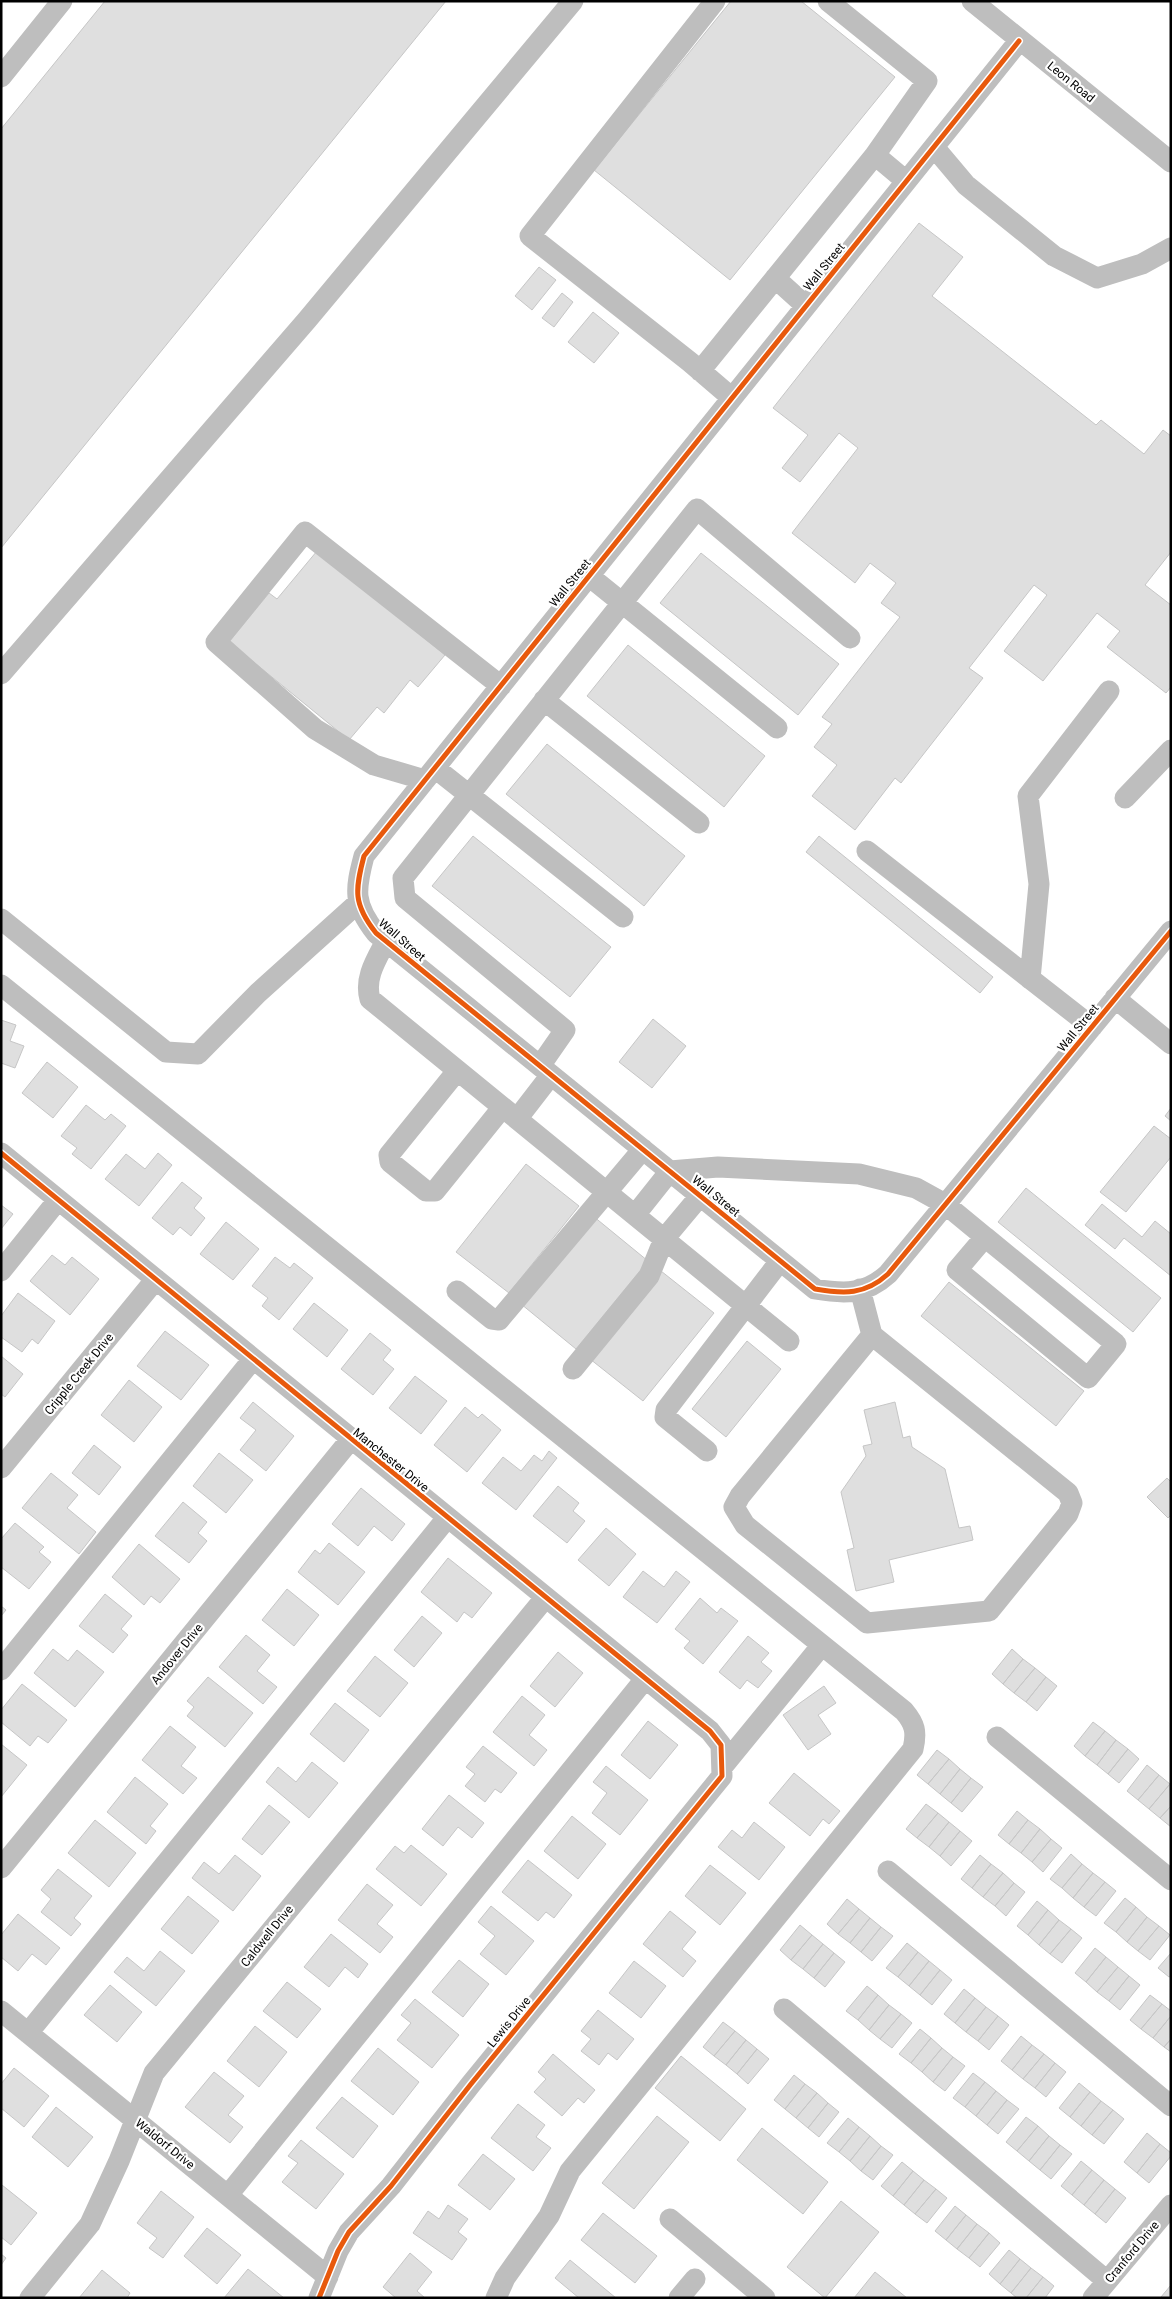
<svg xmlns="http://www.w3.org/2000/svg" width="1172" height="2299" viewBox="0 0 1172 2299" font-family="Roboto,sans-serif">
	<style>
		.building { fill: #dfdfdf; stroke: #c6c6c6 }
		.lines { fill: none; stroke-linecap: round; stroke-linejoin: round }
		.minor { stroke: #bebebe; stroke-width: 21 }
		.cycleway-casing { stroke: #fff; stroke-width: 8 }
		.cycleway { stroke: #e8590c; stroke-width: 5 }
		.labels { text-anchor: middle; stroke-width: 4.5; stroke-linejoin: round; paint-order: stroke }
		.street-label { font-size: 12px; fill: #000; stroke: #fff }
	</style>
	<rect width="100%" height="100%" fill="#fff"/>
	<path class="building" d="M105,1h341l-445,547v-419z
		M731,1h70l94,76 -165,203 -136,-110z
		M919,223l44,34 -31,39 164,129 5,-5 43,34 19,-24 8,6v116l-26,33 26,20v82l-5,6 -59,-46 13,-16 -23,-18 -54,68 -39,-30 43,-56 -13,-10 -65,83 14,10 -82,105 -6,-5 -40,52 -43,-34 25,-31 -23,-18 18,-23 -10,-7 78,-100 -19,-14 15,-20 -26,-20 -15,20 -63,-50 66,-85 -19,-15 -39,49 -18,-14 26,-33 -35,-27z
		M539,267l17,13 -24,30 -17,-14z
		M562,293l11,9 -19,25 -12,-9z
		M593,312l26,21 -25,30 -26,-21z
		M317,551l128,104 -27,32 -8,-7 -26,33 -7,-6 -28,33 -120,-98 40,-49 8,6z
		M701,553l138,111 -41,51 -138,-112z
		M628,645l137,111 -41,51 -137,-111z
		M547,744l138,112 -41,50 -138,-112z
		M473,836l138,111 -41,50 -138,-111z
		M819,836l174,141 -13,16 -174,-141z
		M653,1019l33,27 -34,42 -33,-26z
		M1,1020l15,5 -6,16 14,5 -9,22 -14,-5z
		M47,1062l31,25 -25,31 -31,-25z
		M86,1105l19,15 6,-6 15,12 -35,43 -19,-15 5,-6 -16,-12z
		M1171,1108v13l-6,-5z
		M1154,1126l17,13v18l-45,55 -26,-20z
		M158,1153l14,12 -33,41 -34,-27 21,-25 19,15z
		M526,1164l53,42 -70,87 -53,-41z
		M182,1182l20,16 -8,10 11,10 -14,18 -11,-9 -7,8 -21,-17z
		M1026,1188l135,110 -28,34 -135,-110z
		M1102,1204l40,33 13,-16 16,13v42l-47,-38 -9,11 -30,-24z
		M1,1205l12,9 -12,15z
		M593,1216l55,45 -72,88 -55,-45z
		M226,1222l33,27 -26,31 -33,-26z
		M52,1255l13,10 7,-8 27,22 -29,36 -40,-34z
		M275,1257l15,11 4,-5 19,15 -34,42 -17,-14 6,-8 -16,-12z
		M661,1271l53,42 -71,88 -53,-42z
		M949,1282l135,109 -28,35 -135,-110z
		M18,1293l37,28 -17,23 -6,-5 -10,13 -21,-15v-21z
		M314,1303l34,27 -21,27 -34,-28z
		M165,1331l44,34 -28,35 -44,-34z
		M370,1333l21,17 -8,10 11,9 -21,26 -32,-26z
		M747,1341l34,28 -55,68 -34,-28z
		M1,1356l22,18 -18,23 -4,-3z
		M415,1376l32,25 -26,33 -32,-26z
		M129,1380l33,27 -28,35 -33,-27z
		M253,1402l41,34 -28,35 -26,-21 16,-20 -16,-12z
		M895,1402l8,36 7,-2 2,11 33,22 14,59 11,-2 3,14 -84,20 5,22 -38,9 -9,-41 7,-2 -13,-56 25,-36 -3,-10 9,-2 -8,-34z
		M465,1407l13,11 4,-4 19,16 -34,42 -33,-27z
		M94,1445l27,22 -22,28 -27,-22z
		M549,1451l8,7 -41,52 -34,-27 21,-26 18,14 13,-16 8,6z
		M219,1453l34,27 -27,33 -33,-27z
		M51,1473l27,22 -11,13 29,24 -17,22 -57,-46z
		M1167,1478l4,4v33l-3,3 -21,-21z
		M558,1486l21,17 -6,8 12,10 -18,22 -34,-27z
		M361,1488l44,36 -13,17 -18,-15 -16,20 -26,-22z
		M183,1502l24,20 -9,11 9,8 -18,22 -34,-27z
		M15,1523l29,24 -5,5 12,10 -22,27 -28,-22v-28z
		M606,1528l30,26 -27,32 -31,-26z
		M329,1543l36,29 -27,33 -40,-33 17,-22 5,4z
		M139,1544l41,35 -20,24 -9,-7 -7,9 -32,-28z
		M448,1558l44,35 -20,25 -8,-6 -7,10 -36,-30z
		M643,1571l21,16 12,-16 14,11 -33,41 -34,-26z
		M287,1589l32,26 -25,31 -32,-26z
		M105,1594l27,22 -11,13 7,6 -15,18 -34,-27z
		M700,1598l17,15 4,-5 17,13 -35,43 -19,-16 6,-7 -15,-12z
		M1,1606l5,4 -5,6z
		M422,1616l20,17 -28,34 -20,-17z
		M246,1635l24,20 -13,16 20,16 -14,17 -44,-37z
		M748,1636l21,17 -8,9 11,9 -14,17 -11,-8 -7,9 -21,-17z
		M53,1649l15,12 9,-11 27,22 -29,35 -41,-34z
		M1012,1649l11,10 -20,25 -11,-10z
		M558,1652l25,21 -28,34 -25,-21z
		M375,1656l33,27 -28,34 -33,-26z
		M1023,1659l12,9 -21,25 -11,-9z
		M1035,1668l11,9 -20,25 -12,-9z
		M208,1677l45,36 -28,34 -38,-31 7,-9 -7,-6z
		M1046,1677l11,9 -20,25 -11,-9z
		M22,1684l45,36 -19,23 -10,-7 -8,10 -29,-24v-12z
		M824,1686l12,17 -18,12 13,19 -23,16 -25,-35z
		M522,1696l23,19 -16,20 18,15 -13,16 -41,-34z
		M335,1703l34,27 -25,32 -34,-28z
		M648,1721l30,24 -28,34 -29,-24z
		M1093,1722l12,9 -20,25 -11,-10z
		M170,1726l26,21 -15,19 16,12 -14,16 -41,-34z
		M1105,1731l11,9 -19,25 -12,-9z
		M1116,1740l12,9 -20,25 -11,-9z
		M1,1744l26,21 -26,32z
		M483,1746l34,27 -16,20 -6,-4 -10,13 -20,-16 10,-12 -9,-7z
		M1128,1749l11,10 -20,24 -11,-9z
		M937,1750l12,9 -21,25 -11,-9z
		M949,1759l11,10 -20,25 -12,-10z
		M312,1762l26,21 -29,35 -43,-36 12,-15 18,15z
		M1147,1765l12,10 -21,25 -11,-9z
		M606,1766l42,34 -28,35 -28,-22 15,-20 -14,-11z
		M960,1769l11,9 -20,25 -11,-9z
		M794,1773l46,38 -11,13 -6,-5 -13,17 -41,-33z
		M1159,1775l11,9 -21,25 -11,-9z
		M135,1777l33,27 -18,22 6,5 -10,13 -39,-32z
		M971,1778l12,9 -21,25 -11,-9z
		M1170,1784l1,22 -11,12 -11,-9z
		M449,1795l35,28 -12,15 -14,-11 -15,19 -21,-17z
		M926,1804l12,9 -21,25 -11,-9z
		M269,1805l21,17 -28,33 -20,-16z
		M1171,1806v21l-11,-9z
		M1017,1811l11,9 -19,24 -11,-9z
		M938,1813l11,9 -20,25 -12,-9z
		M572,1816l34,28 -28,35 -34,-28z
		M95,1820l41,33 -27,34 -41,-34z
		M1028,1820l12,9 -19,24 -12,-9z
		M754,1822l31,25 -26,33 -41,-33 14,-17 10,8z
		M949,1822l11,9 -20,25 -11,-9z
		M1040,1829l11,10 -19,23 -11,-9z
		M960,1831l12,10 -21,25 -11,-10z
		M1051,1839l11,9 -19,24 -11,-10z
		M411,1845l36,29 -26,32 -45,-37 19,-23 9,7z
		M1071,1854l11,10 -20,24 -12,-9z
		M235,1855l26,21 -28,35 -41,-33 12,-16 15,12z
		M980,1855l11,9 -19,24 -11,-9z
		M528,1860l44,35 -18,23 -8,-6 -8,9 -36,-29z
		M991,1864l12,9 -20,24 -11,-9z
		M1082,1864l11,9 -20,25 -11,-10z
		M710,1865l36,28 -26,32 -35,-29z
		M58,1869l34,27 -18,22 7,6 -10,12 -30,-24 10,-13 -10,-9z
		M1003,1873l11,10 -19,23 -12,-9z
		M1093,1873l12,9 -21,25 -11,-9z
		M1105,1882l11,9 -20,25 -12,-9z
		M1014,1883l11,9 -19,24 -11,-10z
		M367,1884l26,21 -16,19 16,13 -13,16 -42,-33z
		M188,1896l31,25 -27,33 -31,-25z
		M1125,1898l11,9 -20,25 -12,-9z
		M847,1899l12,10 -21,25 -11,-10z
		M1037,1901l11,9 -20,25 -11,-9z
		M491,1906l43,35 -28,34 -26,-21 15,-18 -17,-14z
		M1136,1907l11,10 -20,25 -11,-10z
		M859,1909l11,9 -20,25 -12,-9z
		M1048,1910l11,10 -20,25 -11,-10z
		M670,1911l26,21 -14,17 14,12 -13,16 -40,-33z
		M18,1914l42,34 -14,17 -14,-11 -14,17 -17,-14v-22z
		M1147,1917l12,9 -21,25 -11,-9z
		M870,1918l11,9 -20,25 -11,-9z
		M1059,1920l12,9 -21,25 -11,-9z
		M800,1925l12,10 -21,25 -11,-10z
		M1159,1926l11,9 -20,25 -12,-9z
		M881,1927l12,9 -21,25 -11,-9z
		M1071,1929l11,9 -20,25 -12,-9z
		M331,1934l37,30 -10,14 -13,-11 -16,20 -25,-20z
		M812,1935l11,9 -20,25 -12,-9z
		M907,1943l11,9 -20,25 -12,-9z
		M823,1944l11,9 -20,25 -11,-9z
		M1095,1948l11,9 -20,25 -11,-9z
		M160,1951l25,20 -29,35 -42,-34 13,-15 17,14z
		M918,1952l11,9 -20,25 -11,-9z
		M834,1953l11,9 -20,25 -11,-9z
		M1171,1953v23l-2,1 -11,-9z
		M1106,1957l12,10 -21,25 -11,-10z
		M459,1960l30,24 -26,33 -31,-25z
		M634,1961l32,25 -25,32 -32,-25z
		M929,1961l11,9 -20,25 -11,-9z
		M1118,1967l11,9 -20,25 -12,-9z
		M940,1970l12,10 -20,25 -12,-10z
		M1129,1976l11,9 -20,25 -11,-9z
		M287,1982l34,27 -24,29 -34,-27z
		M110,1985l32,27 -25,30 -33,-27z
		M867,1986l11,9 -20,25 -12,-9z
		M964,1989l11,9 -20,25 -11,-9z
		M878,1995l11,10 -20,25 -11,-10z
		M1150,1995l12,9 -21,25 -11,-9z
		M975,1998l11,9 -20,25 -11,-9z
		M415,1999l44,36 -27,33 -35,-28 14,-17 -10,-8z
		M1162,2004l9,7v5l-18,22 -12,-9z
		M889,2005l12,9 -21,25 -11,-9z
		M986,2007l12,9 -20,25 -12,-9z
		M598,2010l36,29 -17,21 -9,-7 -9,12 -18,-14 10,-12 -10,-8z
		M901,2014l11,9 -20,25 -12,-9z
		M998,2016l11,9 -20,25 -11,-9z
		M1171,2016v23l-7,8 -11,-9z
		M723,2022l12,9 -21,25 -11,-9z
		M255,2026l32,26 -28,35 -32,-26z
		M920,2029l11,9 -20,25 -12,-9z
		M735,2031l11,9 -20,25 -12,-9z
		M1021,2036l11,9 -20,25 -11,-9z
		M931,2038l11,10 -20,24 -11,-9z
		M1171,2039v13l-7,-5z
		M746,2040l11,9 -20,25 -11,-9z
		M1032,2045l12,9 -21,25 -11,-9z
		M378,2048l41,34 -26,33 -42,-34z
		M942,2048l11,9 -20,25 -11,-10z
		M757,2049l12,10 -21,25 -11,-10z
		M553,2054l42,36 -11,13 -6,-5 -16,18 -28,-24 12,-13 -8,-7z
		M1044,2054l11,9 -20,25 -12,-9z
		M681,2056l65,53 -26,32 -65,-53z
		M953,2057l12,9 -20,25 -12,-9z
		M1055,2063l11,9 -20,25 -11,-9z
		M14,2068l35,28 -25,31 -23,-19v-24z
		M214,2072l30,24 -16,19 15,12 -13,16 -45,-36z
		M973,2073l12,9 -20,25 -12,-9z
		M794,2075l11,9 -20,25 -11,-9z
		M985,2082l11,9 -20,25 -11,-9z
		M1079,2083l11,9 -20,25 -11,-9z
		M805,2084l12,9 -21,25 -11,-9z
		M996,2091l11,9 -20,25 -11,-9z
		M1090,2092l11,9 -20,25 -11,-9z
		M817,2093l11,10 -20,25 -12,-10z
		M342,2097l36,29 -25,32 -37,-30z
		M1007,2100l12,9 -21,25 -11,-9z
		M1101,2101l12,9 -21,25 -11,-9z
		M828,2103l11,9 -20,25 -11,-9z
		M518,2104l27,21 -9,12 15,11 -18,23 -42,-33z
		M56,2107l37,30 -25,30 -36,-30z
		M1113,2110l11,9 -20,25 -12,-9z
		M657,2116l32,26 -55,67 -32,-26z
		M1026,2117l12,9 -21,25 -11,-9z
		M848,2118l11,9 -20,25 -12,-9z
		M1038,2126l11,10 -20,25 -12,-10z
		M859,2127l11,9 -20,25 -11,-9z
		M762,2128l66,54 -25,32 -66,-54z
		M1147,2133l13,11 -23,29 -13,-11z
		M870,2136l11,10 -20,25 -11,-10z
		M1049,2136l11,9 -20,25 -11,-9z
		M301,2140l43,34 -28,35 -34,-27 16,-19 -10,-7z
		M1160,2144l11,9v3l-22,27 -12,-10z
		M1060,2145l12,9 -21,25 -11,-9z
		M881,2146l12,9 -20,25 -12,-9z
		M483,2154l32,25 -25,31 -32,-25z
		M1081,2161l11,9 -20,25 -11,-9z
		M902,2162l11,9 -20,25 -12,-10z
		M1092,2170l12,10 -20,25 -12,-10z
		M913,2171l11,9 -20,25 -11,-9z
		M924,2180l12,9 -21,25 -11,-9z
		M1104,2180l11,9 -20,25 -11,-9z
		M2,2185l35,28 -26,32 -10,-8z
		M936,2189l11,9 -20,25 -12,-9z
		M1115,2189l11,9 -20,25 -11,-9z
		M161,2191l33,26 -31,41 -14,-10 8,-10 -20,-15z
		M841,2201l38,31 -54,66 -38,-31z
		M448,2205l20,14 -10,13 9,7 -15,21 -39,-27 15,-22 11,8z
		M955,2206l11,9 -20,25 -11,-9z
		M603,2213l54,43 -22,27 -54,-43z
		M966,2215l11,9 -20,25 -11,-9z
		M977,2224l12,9 -20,25 -12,-9z
		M207,2228l34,27 -24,29 -33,-28z
		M989,2233l11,10 -20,24 -11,-9z
		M1009,2250l11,9 -20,25 -11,-10z
		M410,2253l22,19 -15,19 8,7h-29l-13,-11z
		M1,2254l5,4 -5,7z
		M1020,2259l11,9 -20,25 -11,-9z
		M570,2260l46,38h-37l-24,-20z
		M1031,2268l12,9 -17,21h-9l-6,-5z
		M248,2269l36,29h-60z
		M102,2270l28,23 -3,5h-48z
		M875,2272l32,26h-53z
		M1043,2277l11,9 -9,12h-19z
		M1171,2285v13h-9l-1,-1z"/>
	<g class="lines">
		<path class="minor" d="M715,1l-185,235 160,126 42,36
			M828,1l99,80 -52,74 31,26
			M972,1l199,161
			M1019,41l-655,815c-9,34 -11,48 12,77l439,356c29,5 50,6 73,-15l283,-343
			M1,77l61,-76
			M934,147l32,38 88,71 43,22 45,-14 29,-16
			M775,278l31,28
			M700,371l175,-216
			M589,576l188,152
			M1,674l306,-354 266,-319
			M544,700l155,123
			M435,768l188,149
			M425,780l-51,-15 -59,-36 -99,-87 89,-110 196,154
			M1125,798l46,-48
			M867,851l225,176
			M1,919l165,133 32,2 60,-61 101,-91
			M386,941c-10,19 -22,37 -16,58l419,342
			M1030,979l9,-95 -11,-88 81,-105
			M1,985l785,631 118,95c11,13 13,21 9,38l-343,422 -21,45 -44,62 -9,20
			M1115,998l56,46
			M540,1066l25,-36 -160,-132 -2,-20 294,-369 153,129
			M457,1071l-68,84 1,7 36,29h9l67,-83
			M517,1119l34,-44
			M1,1153l709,578 11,14 1,31 -251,308 -80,102 -42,46 -11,19 -19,47
			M635,1215l35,-44 48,-4 141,7 57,14 29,16 40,33 -28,33 131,108 28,-34 -131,-107
			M1,1271l57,-71
			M860,1289l12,46 196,158 4,10 -4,11 -79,97 -122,12 -122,-98 -11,-18 6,-11 132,-161
			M457,1291l35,28 7,1 144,-171
			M573,1369l76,-93 15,-37 36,-43
			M707,1451l-42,-34 1,-7 114,-149
			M1,1468l155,-189
			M1,1670l252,-311
			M997,1737l174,143
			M723,1766l99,-121
			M1,1868l350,-429
			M888,1871l283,235
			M784,2009l323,272
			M1,2011l327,266
			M28,2033l419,-515
			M228,2195l417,-516
			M670,2219l95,79
			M30,2298l60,-74 29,-63 35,-88 391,-475
			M679,2298l16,-19
			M1093,2298l78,-93"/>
		<g class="cycleway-casing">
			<path id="cycleway" d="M1019,41l-655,815c-9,34 -11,48 12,77l439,356c29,5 50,6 73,-15l283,-343
				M1,1153l709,578 11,14 1,31 -251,308 -80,102 -42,46 -11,19 -19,47"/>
		</g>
		<use href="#cycleway" class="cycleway"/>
	</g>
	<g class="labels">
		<g class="street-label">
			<text transform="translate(1071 82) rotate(39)" y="4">Leon Road</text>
			<text transform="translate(824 267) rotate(-51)" y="4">Wall Street</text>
			<text transform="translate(570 583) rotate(-51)" y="4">Wall Street</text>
			<text transform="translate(402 940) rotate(41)" y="4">Wall Street</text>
			<text transform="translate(1078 1028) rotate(-51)" y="4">Wall Street</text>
			<text transform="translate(716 1196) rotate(39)" y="4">Wall Street</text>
			<text transform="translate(79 1374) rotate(-51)" y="4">Cripple Creek Drive</text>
			<text transform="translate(391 1460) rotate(39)" y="4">Manchester Drive</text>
			<text transform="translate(177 1654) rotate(-51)" y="4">Andover Drive</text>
			<text transform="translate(267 1936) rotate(-51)" y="4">Caldwell Drive</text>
			<text transform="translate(509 2022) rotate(-51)" y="4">Lewis Drive</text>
			<text transform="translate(165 2144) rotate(39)" y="4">Waldorf Drive</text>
			<text transform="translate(1132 2252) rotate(-50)" y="4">Cranford Drive</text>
		</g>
	</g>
	<rect width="1172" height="2299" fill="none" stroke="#000000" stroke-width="5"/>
</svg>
